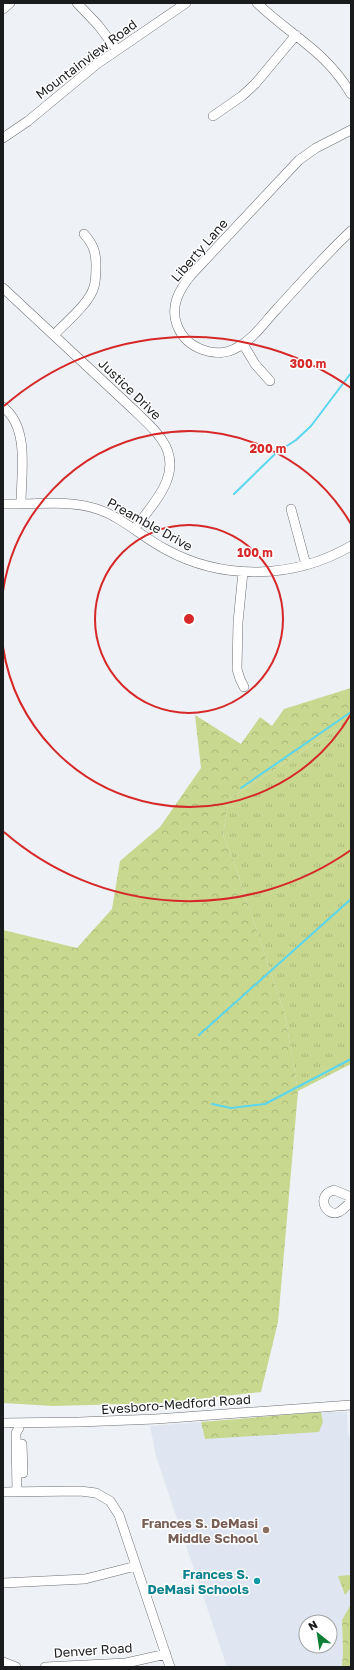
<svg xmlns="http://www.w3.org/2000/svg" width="354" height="1670" viewBox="0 0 354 1670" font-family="'Golos Text',sans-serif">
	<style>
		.built { fill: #dfe6f1; fill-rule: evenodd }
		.grass { fill: url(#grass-tufts) }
		.forest { fill: url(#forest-crowns) }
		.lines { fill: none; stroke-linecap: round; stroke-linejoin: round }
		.stream { stroke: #5bd6ef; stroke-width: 2 }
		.minor-casing { stroke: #6d6f73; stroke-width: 10 }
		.minor { stroke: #fff; stroke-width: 9 }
		.ring { fill: none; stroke: #d62828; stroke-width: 2 }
		.education-dot { fill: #8d6e63; stroke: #fff; stroke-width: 1.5 }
		.culture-dot { fill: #0f9aa8; stroke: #fff; stroke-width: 1.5 }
		.labels { text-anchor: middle; stroke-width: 3; stroke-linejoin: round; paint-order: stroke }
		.street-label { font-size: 13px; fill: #1a1b1d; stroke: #fff }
		.education-label { font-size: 13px; font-weight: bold; fill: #785e54; stroke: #fff; text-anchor: end }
		.culture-label { font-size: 13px; font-weight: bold; fill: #0d838f; stroke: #fff; text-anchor: end }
		.centre { fill: #d62828; stroke: #fff; stroke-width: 2 }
		.ring-label { font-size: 12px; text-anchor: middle; font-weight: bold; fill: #d62828; stroke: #fff; stroke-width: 3; stroke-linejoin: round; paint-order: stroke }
	</style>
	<defs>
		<pattern id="grass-tufts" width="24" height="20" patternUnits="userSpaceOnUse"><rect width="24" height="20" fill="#c8d88f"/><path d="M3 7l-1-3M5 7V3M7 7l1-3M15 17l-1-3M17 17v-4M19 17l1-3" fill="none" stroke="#abb97b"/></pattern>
		<pattern id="forest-crowns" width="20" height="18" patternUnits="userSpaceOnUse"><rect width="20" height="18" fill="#c8d88f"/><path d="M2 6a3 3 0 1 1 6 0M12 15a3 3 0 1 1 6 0" fill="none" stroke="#abb97b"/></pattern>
	</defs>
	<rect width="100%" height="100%" fill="#eef1f5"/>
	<path class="built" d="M321,1412h26l1,21 3,6v165l-9,16 1,32 -1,15h-115l-71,-211 -6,-30 51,-4 4,17 118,-17zM306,1622h24v24h-24z"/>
	<path class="grass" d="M351,720v344l-53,27 -13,-76 -48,-144 -14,-36 6,-36z
		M351,1575v13l-6,7 -7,-19z"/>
	<path class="forest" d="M351,688v32l-122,79 -6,36 14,36 48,144 13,76 -20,231 -17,70 -98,11 -110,3 -50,-3v-473l74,18 35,-39 8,-48 40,-34 41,-59 -6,-53 46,29 19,-27 12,9 12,-17z
		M321,1412l2,10 -4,10 -114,7 -4,-17z
		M351,1604v63h-9l1,-15 -1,-32z"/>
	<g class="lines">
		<path class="stream" d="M234,494l42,-41 20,-13 15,-14 40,-53
			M241,788l110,-76
			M199,1035l152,-136
			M212,1104l19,4 34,-4 86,-45"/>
		<g class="minor-casing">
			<path id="minor" d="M77,3l21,22 19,25
				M257,3c34,33 69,48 94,91
				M3,9l7,-6
				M213,116l29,-20 13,-12 41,-49
				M351,130l-35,18 -17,12 -108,115c-12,15 -21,31 -14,50 9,24 40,35 61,22 15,-8 26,-24 37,-36 25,-27 49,-55 76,-80
				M3,138l25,-17 69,-57 89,-61
				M3,288l132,123c9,9 20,18 27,29 23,33 -9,64 -28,89
				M54,335c12,-13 35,-31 40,-48 2,-7 2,-15 2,-22 0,-13 -3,-21 -12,-31
				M243,344l12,20 15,17
				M3,407c27,21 18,66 18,97
				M3,504c30,1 65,-5 94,5 25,8 45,28 68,40 58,32 129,30 186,-3
				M291,509l15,56
				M243,572l-5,50 -1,47 3,10 4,8
				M351,1197l-17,-7c-19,5 -8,28 5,22 4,-2 8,-7 12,-10
				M3,1423l76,-1 77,-3 195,-14
				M22,1444l1,29
				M3,1492l77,-1 16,2 14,8 9,14 51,152
				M17,1492l-1,-59 3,-5v-5
				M3,1583l82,-4 51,-13
				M3,1662l13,5
				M45,1667l81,-4 40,-9"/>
		</g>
		<use href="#minor" class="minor"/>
	</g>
	<g class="ring">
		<circle cx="189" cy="619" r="94"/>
		<path d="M351 714A188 188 0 0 1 3 647M3 591A188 188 0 0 1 351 524"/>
		<path d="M351 850A282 282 0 0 1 4 832M4 406A282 282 0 0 1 351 388"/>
	</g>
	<circle class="education-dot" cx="266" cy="1530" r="4"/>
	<circle class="culture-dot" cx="257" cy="1581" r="4"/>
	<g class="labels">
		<g class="street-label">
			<text transform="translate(86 59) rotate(-37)" y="5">Mountainview Road</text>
			<text transform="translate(199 250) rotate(-49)" y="5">Liberty Lane</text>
			<text transform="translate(130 389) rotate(44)" y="5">Justice Drive</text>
			<text transform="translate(150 524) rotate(29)" y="5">Preamble Drive</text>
			<text transform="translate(176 1404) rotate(-4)" y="5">Evesboro-Medford Road</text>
			<text transform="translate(93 1650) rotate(-4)" y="5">Denver Road</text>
		</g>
		<g class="education-label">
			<text x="258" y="1528">Frances S. DeMasi<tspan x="258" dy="15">Middle School</tspan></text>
		</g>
		<g class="culture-label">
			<text x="249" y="1579">Frances S.<tspan x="249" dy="15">DeMasi Schools</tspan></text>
		</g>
	</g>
	<circle cx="189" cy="619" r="6" class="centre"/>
	<g class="ring-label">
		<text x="308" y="368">300 m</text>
		<text x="268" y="453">200 m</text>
		<text x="255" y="557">100 m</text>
	</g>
	<rect width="354" height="1670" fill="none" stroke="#1a1b1d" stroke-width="8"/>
	<g transform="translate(318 1634) rotate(330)"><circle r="19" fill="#ffffff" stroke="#a3a4a5"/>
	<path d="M0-3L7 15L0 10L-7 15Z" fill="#0f7e35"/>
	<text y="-6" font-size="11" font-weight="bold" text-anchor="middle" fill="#1a1b1d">N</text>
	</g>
</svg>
